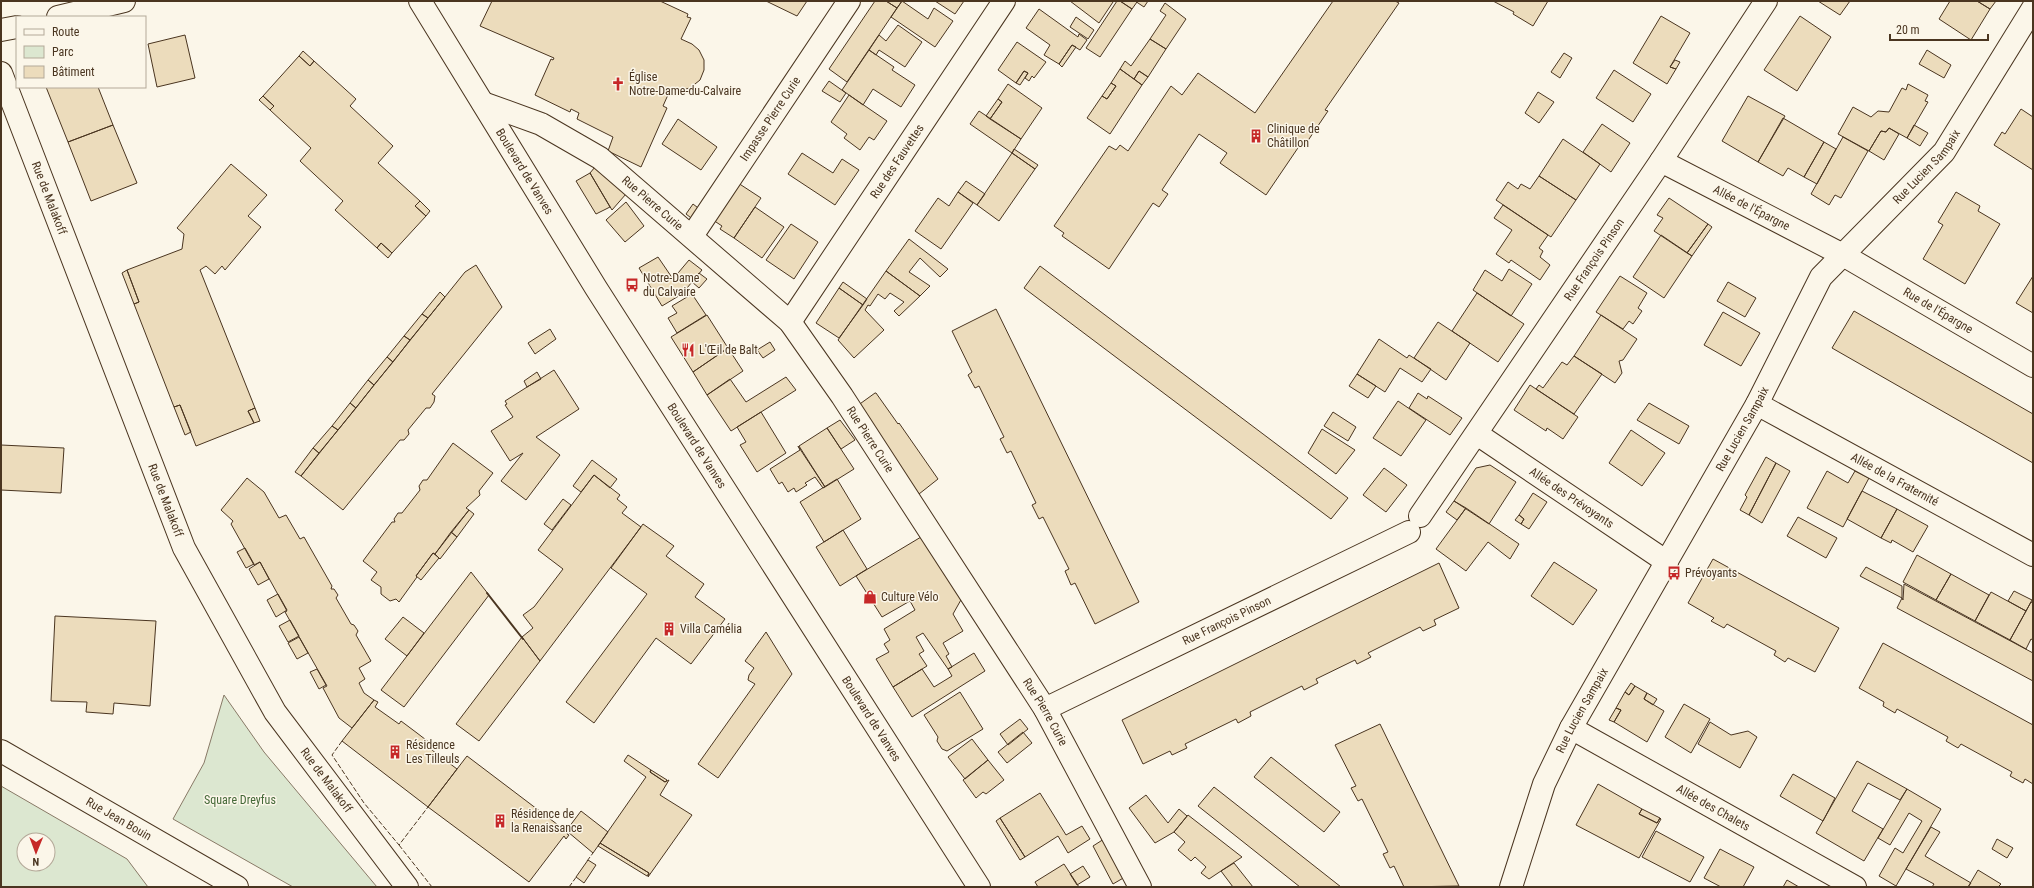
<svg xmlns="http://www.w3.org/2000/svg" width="2034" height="888" viewBox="0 0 2034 888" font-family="'Roboto Condensed',sans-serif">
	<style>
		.green { fill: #dce7d0; stroke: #887966; fill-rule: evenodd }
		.building { fill: #ecdcbc; stroke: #4a3520 }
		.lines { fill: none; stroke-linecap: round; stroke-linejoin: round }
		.minor-casing { stroke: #4a3520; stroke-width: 24 }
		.major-casing { stroke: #4a3520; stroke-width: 24 }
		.minor { stroke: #fbf6e9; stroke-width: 22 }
		.major { stroke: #fbf6e9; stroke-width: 22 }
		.fence { stroke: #4a3520; stroke-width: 1; stroke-dasharray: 5 2; stroke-linecap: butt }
		.wall { stroke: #4a3520; stroke-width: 2 }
		.labels { text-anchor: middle; stroke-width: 3; stroke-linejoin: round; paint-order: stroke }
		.poi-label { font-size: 12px; fill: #4a3520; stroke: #fbf6e9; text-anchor: start }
		.street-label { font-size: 12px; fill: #4a3520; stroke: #fbf6e9 }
		.park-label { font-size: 12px; fill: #436837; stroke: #fbf6e9 }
	</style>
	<rect width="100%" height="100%" fill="#fbf6e9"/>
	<path class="green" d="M224,695l40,57 113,135h-84l-120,-68 31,-56z
		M1,786l126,73 21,28h-147zM24,840h24v24h-24z"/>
	<path class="building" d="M492,1h168l28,13 -1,3 4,1 -10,21 11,5 7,6 5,10v10l-4,10 -10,8 -8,2 -11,-2 -8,18 4,2 -26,59 -33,-16 5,-14 -36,-18 2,-6 -8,-4 -1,3 -35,-17 16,-36 2,1 1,-2 -74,-32z
		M766,1h41l-10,15z
		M875,1h11l11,7 -50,74 -18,-13z
		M886,1h16l-5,7z
		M902,1l26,18 6,-11 19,13 -18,26 -44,-30z
		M935,1h29l-9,13z
		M1070,1h42l1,1 -14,21z
		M1117,1h3l12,8 -32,48 -14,-9z
		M1120,1h15l2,1 -5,7z
		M1135,1h13l-4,6z
		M1333,1h62l4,2 -74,107 3,1 -21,31 -3,-3 -38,56 -46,-32 7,-10 -28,-19 -37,56 6,4 -9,13 -6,-4 -44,66 -47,-33 2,-3 -10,-7 55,-80 7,4 4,-5 8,6 43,-65 11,9 16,-22 57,40z
		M1493,1h55l-15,25 -20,-12 1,-2z
		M1818,1h32l-10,14z
		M1950,1h27l13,8 -19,31 -32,-21z
		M1977,1h19l-6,8z
		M1165,3l21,16 -20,30 -16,-10 16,-24 -6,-4z
		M1039,9l39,28 1,-3 8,6 -7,10 -8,-5 -13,19 -15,-9 6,-10 -24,-17z
		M1661,16l29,17 -20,34 6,2 -9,15 -34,-21z
		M1800,16l31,21 -34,54 -33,-21z
		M1076,17l18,13 -6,9 -18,-12z
		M898,25l24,17 -17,25 -26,-17 -3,5 -7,-5 10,-15 7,6z
		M185,35l10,43 -38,9 -9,-43z
		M1150,39l16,10 -18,28 -9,-6 -5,8 -14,-10 5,-8 6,5z
		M1017,42l29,20 -12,16 -2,-2 -3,5 -4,-3 3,-5 -4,-2 -8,12 -18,-13z
		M1072,45l4,2 -14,20 -3,-3z
		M869,50l25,17 -2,3 23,15 -14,22 -28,-18 -10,16 -21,-15z
		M1927,50l24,15 -7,13 -25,-14z
		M303,51l11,10 -4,5 -11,-10z
		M1564,53l8,5 -12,20 -9,-6z
		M299,56l11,10 4,-5 42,38 -6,7 43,40 -15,17 42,38 -5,5 11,10 -34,37 -11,-10 -4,5 -42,-38 8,-9 -43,-40 11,-13 -41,-38 4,-4 -11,-10z
		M1675,60l5,2 -4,7 -6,-2z
		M1120,69l22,16 -32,49 -23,-16 15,-22 5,3 9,-13 -5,-3z
		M1614,70l37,24 -18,28 -37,-24z
		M1024,71l4,2 -8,12 -4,-2z
		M1139,71l9,6 -6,8 -8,-6z
		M829,81l17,12 -6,9 -18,-11z
		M1111,83l5,3 -9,13 -5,-3z
		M1008,84l34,24 -21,31 -31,-20 12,-17 -4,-3z
		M1908,84l20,11 -3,6 3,1 -21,36 -18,-10 -3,4 -5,-1 -12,20 -31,-17 15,-27 18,10 7,-6 11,1 13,-24 4,2z
		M46,87h52l15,38 -45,17z
		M1538,92l16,10 -15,21 -14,-10z
		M849,95l38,26 -13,19 -5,-3 -9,13 -16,-12 3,-4 -16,-12z
		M263,96l11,10 -4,4 -11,-10z
		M1748,96l37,20 -27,46 -36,-21z
		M998,99l4,3 -12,17 -4,-3z
		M2021,109l12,8v53l-39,-25 8,-13 3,2z
		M979,111l42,28 -9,14 -42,-29z
		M1783,118l41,24 -20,35 -16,-9 -5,8 -25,-14z
		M678,119l39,28 -16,23 -39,-26z
		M1602,124l28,19 -19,29 -28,-20z
		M113,125l24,58 -46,18 -23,-59z
		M1914,125l14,8 -8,13 -13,-8z
		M1889,128l10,6 -15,26 -15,-9 12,-20 5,1z
		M1843,137l25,14 -27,47 -6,-3 -6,10 -18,-11z
		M1563,139l37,25 -24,36 -37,-24z
		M1824,142l12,7 -19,35 -13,-7z
		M1014,149l24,16 -3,4 -23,-16z
		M802,153l31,20 9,-14 17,11 -24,35 -47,-31z
		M1012,153l23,16 -36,52 -22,-16z
		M231,164l36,31 -19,21 13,11 -36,43 -3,-4 -7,8 -9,-8 -6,4 55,138 -7,3 6,12 -58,23 -16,-41 -6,2 -40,-103 5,-2 -12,-32 55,-21 2,-15 -7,-6z
		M595,167l31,27 -14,16 -22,-37z
		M590,173l20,34 -14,7 -20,-33z
		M1539,176l37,24 -25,37 -55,-37 12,-18 10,7 3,-5 9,5z
		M735,181l26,17 -27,40 -14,-9 2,-3 -12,-8z
		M966,181l19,13 -8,11 -19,-13z
		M958,192l15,11 -32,46 -26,-18 23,-33 11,8z
		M1956,192l24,14 -2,5 22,13 -35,60 -42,-25 20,-34 -5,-3z
		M1669,198l39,26 -21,29 -33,-22 9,-13 -6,-3z
		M420,201l10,10 -4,5 -11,-10z
		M626,202l18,24 -19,16 -19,-22z
		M693,204l9,7 -7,10 -9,-7z
		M1503,205l45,30 -9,13 4,3 -3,6 10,8 -10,15 -29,-20 -2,3 -13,-9 16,-24 -18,-12z
		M755,207l29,20 -22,31 -28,-20z
		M791,224l27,18 -24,37 -28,-19z
		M1708,224l4,3 -20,29 -5,-3z
		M1661,235l31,21 -28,42 -31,-21z
		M909,239l39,30 -8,8 -20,-19 -11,14 21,14 -10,10 -34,-25z
		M381,243l11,10 -4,5 -11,-10z
		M658,257l15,22 16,-19 13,10 -20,24 -20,12 -23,-38z
		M476,265l26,42 -70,87 3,2 -1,6 -4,6h-4l-18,22 1,4 -5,6h-4l-57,70 -42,-34 164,-204z
		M1040,266l308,232 -17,21 -307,-231z
		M1509,269l23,15 -21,32 -38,-26 12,-20 17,11z
		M127,270l12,32 -5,2 -12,-31z
		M886,271l34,25 -21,20 -5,-5 10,-9 -14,-9 -5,6 -7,-5 -8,12 -2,-1 -3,5 19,20 -30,28 -16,-18z
		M699,273l8,6 -8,9 -7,-6z
		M1620,276l27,17 -9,15 4,3 -9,13 -4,-3 -6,8 -27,-17z
		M2033,276v37l-17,-10z
		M843,282l24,17 -4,6 -24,-17z
		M1728,282l28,16 -11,19 -28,-16z
		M839,288l24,17 -24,33 -23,-15z
		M440,292l5,5 -17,21 -6,-4z
		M1477,293l47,31 -26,38 -46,-31z
		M692,294l14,21 -29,18 -9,-15 9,-5 -5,-7z
		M996,309l143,293 -44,22 -20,-41 -4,2 -6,-14 4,-2 -26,-52 -4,2 -7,-14 4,-2 -25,-52 -4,2 -7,-14 4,-2 -25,-51 -4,2 -7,-13 4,-3 -20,-41z
		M1854,311l179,103v49l-201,-115z
		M1723,312l37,21 -19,33 -37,-21z
		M422,314l6,4 -18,22 -6,-4z
		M707,315l21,33 -35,24 -22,-35z
		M1601,315l36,24 -14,21 -4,1 3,12 -7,10 -41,-27z
		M1438,322l32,21 -24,37 -32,-22z
		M550,329l6,10 -21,15 -7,-11z
		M404,336l6,4 -17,22 -6,-5z
		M1379,339l28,19 2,-3 22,14 -9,13 -22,-14 -15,24 -28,-18z
		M770,342l5,8 -12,8 -6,-8z
		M728,348l15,23 -36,24 -14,-23z
		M1574,356l28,18 -28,40 -38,-25 3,-4 4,3 19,-26 5,3z
		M387,357l6,5 -19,23 -6,-5z
		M554,370l25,39 -43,28 24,18 -34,45 -25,-19 22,-28 -13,8 -19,-30 22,-14 -8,-12 2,-1 -2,-3z
		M537,372l4,7 -14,8 -3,-6z
		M1357,374l19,12 -8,12 -19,-12z
		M786,377l10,13 -65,41 -24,-36 23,-16 16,23z
		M368,380l6,5 -18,23 -6,-5z
		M1530,385l48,32 -15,22 -16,-11 -1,3 -32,-21z
		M875,393h1l22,31 1,-1 39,56 -19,15 -62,-88z
		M1418,393l9,6 1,-3 34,22 -12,17 -41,-27z
		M1398,401l28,19 -25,36 -28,-18z
		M350,403l6,5 -18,22 -6,-4z
		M1649,403l40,23 -10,18 -42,-24z
		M180,405l11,27 -6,3 -11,-28z
		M255,408l5,13 -6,2 -6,-12z
		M761,412l25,41 -29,19 -17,-27 6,-3 -9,-15z
		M1333,412l23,15 -8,14 -24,-15z
		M840,420l15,20 -14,9 -14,-21z
		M332,426l6,4 -19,23 -6,-5z
		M827,428l27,41 -29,18 -26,-41z
		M1322,429l33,21 -19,24 -28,-21z
		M1631,430l34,23 -23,33 -33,-23z
		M453,443l40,30 -14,18 1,4 -14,13 3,2 -34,44 -2,-1 -17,23 1,1 -18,25 -3,-3 -6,2 -9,-7v-7l-10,-7 6,-8 -14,-11 29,-39h3l-1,-3 4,-6h4l18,-23 -1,-4 4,-6h4z
		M1,445l63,3 -3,45 -60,-3z
		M798,446l27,41 -2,1 -8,-11 -10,6 2,2 -11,7 -2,-4 -6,4 -6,-10 -3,2 -9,-15 30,-19z
		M313,448l6,5 -18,23 -6,-4z
		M1766,457l10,6 -27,52 -9,-5 7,-13 -2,-2z
		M592,460l25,19 -7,9 -16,-13 -13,17 -8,-6z
		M1776,463l14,8 -28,52 -13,-8z
		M1490,465l26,17 -27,42 -35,-23 22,-33z
		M1384,468l23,17 -21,27 -23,-17z
		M1827,471l21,12 7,-12 14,7 -26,49 -36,-19z
		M594,475l26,20 -3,4 10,8 -5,6 19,14 -101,134 -18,-24 11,-9 -10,-13 11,-8 29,-38 -25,-19z
		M247,478l17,14 15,26 7,-3 14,24 4,-2 28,49 -1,3h3l4,6 -2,3 15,26 3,1 4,6 -2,4 15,26 -12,7 6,11 -6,4 5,10 10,7 -22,28 -13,-10 -16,-30 4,-2 -42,-74 2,-1 -27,-49 -6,3 -23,-41 2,-3 -12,-11z
		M837,479l24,40 -37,23 -24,-40z
		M1862,491l35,18 -16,29 -34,-19z
		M1533,493l14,9 -18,27 -8,-5 3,-5 -5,-4z
		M563,499l8,6 -19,25 -8,-6z
		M1454,501l12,7 -9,12 -11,-8z
		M1466,508l53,36 -9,15 -22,-17 -22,29 -30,-22z
		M1897,509l31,17 -15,26 -21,-12 -1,3 -10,-5z
		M469,510l5,4 -17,23 -6,-5z
		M1519,515l5,4 -3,5 -6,-4z
		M1798,517l39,21 -11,20 -39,-22z
		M643,524l31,22 -8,10 38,28 -9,13 30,22 -34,45 -35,-26 -62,85 -28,-21 81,-108 -36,-26z
		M843,530l24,39 -27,17 -24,-39z
		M451,532l6,5 -17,22 -5,-5z
		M921,537l41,61 -9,16 10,17 -20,12 6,11 -3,2 6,11 -4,2 -25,-36 -7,4 8,14 -5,3 8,12 -34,21 -17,-28 13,-7 -5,-8 6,-4 -6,-11 31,-19 -5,-9 -28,16 -26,-41z
		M245,548l9,16 -8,4 -9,-16z
		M433,553l6,5 -18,22 -5,-4z
		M1917,555l34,19 -15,26 -33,-18z
		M1713,559l126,69 -24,44 -27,-14 -3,4 -11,-7 2,-4 -49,-27 -3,4 -13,-7 3,-3 -26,-15z
		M260,562l9,17 -11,6 -9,-16z
		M1554,562l43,28 -24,35 -42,-29z
		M1439,563l20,45 -25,12 2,5 -13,6 -3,-4 -52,26 3,4 -14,7 -2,-4 -39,19 2,4 -14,7 -2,-4 -52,26 1,4 -13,7 -2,-4 -51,25 2,4 -15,7 -2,-4 -27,13 -21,-44z
		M1866,567l36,19v12l-42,-22z
		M471,572l18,23 -85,112 -23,-17z
		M1951,574l38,21 -14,26 -39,-21z
		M1904,584l129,69v28l-136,-73 5,-10 1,2z
		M2014,591l18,9 -6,11 -18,-10z
		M1991,592l35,19 -16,29 -35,-19z
		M278,594l9,16 -11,7 -9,-17z
		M2031,602l2,1v37l-2,-1 -5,10 -16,-9z
		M55,616l101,5 -6,85 -36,-3 -1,11 -27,-2 1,-10 -36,-1z
		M403,617l21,16 -17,23 -22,-17z
		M290,620l9,16 -11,6 -9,-16z
		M766,632l26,42 -74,104 -20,-14 57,-80 -7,-4 1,-5 5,-7 -9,-7z
		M299,637l9,16 -11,6 -9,-16z
		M522,637l18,24 -61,80 -23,-17z
		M1883,643l150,82v59l-8,-5 -2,4 -13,-7 2,-4 -51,-28 -3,4 -12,-7 2,-4 -51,-28 -2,4 -12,-7 1,-4 -25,-14z
		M974,653l11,18 -73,46 -19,-30 29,-18 12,18 18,-11 -4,-7z
		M317,669l9,16 -7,4 -9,-17z
		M1631,683l4,3 -6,9 -4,-3z
		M1635,686l12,7 -3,6 20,12 -17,31 -33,-20 7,-12 -5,-2 9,-16 4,3z
		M960,692l23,37 -36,22 -5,-2 -5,-8 1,-4 -14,-22z
		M1647,693l10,6 -4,6 -9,-6z
		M374,700l4,2 -3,5 24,17 2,-3 16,12 13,10 -2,4 29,22 -29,38 -86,-66z
		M1684,704l26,15 -19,34 -26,-16z
		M1616,708l5,2 -7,12 -5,-2z
		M1020,719l8,10 -20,16 -8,-11z
		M1710,722l21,13 17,-4 9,6 -17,31 -42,-24z
		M1380,724l79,162 -55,1 -10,-21 -4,2 -7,-14 5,-2 -26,-53 -4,2 -7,-13 5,-2 -21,-41z
		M1023,732l9,11 -25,20 -9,-11z
		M972,739l16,21 -23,19 -17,-22z
		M628,755l23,15 -1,2 15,10 4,-2 -9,15 32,20 -44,62 1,-4 -49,-30 46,-66 -22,-16z
		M467,756l99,75 15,-20 27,21 -15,21 -25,-21 -1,2 2,1 -3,4 -2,-3 -35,46 -101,-75z
		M1271,757l69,55 -16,20 -70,-55z
		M988,760l16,20 -18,14 -3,-2 -7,6 -13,-18z
		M1857,761l50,28 -7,11 -32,-17 -16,28 31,18 -19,32 -48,-28z
		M651,770l16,10 -2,2 -15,-10z
		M1793,774l42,24 -12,23 -43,-25z
		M1598,784l44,25 -3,5 18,9 3,-5 1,1 -22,39 -63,-33z
		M1214,787l127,100h-41l-102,-81z
		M1907,789l34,20 -45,77 -17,-10 16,-28 8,5 19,-32 -13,-8 -19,32 -12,-7z
		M1040,793l26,42 16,-9 8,13 -22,14 -10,-17 -33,21 -25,-39z
		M1146,795l22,28 11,-14 8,7 -13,16 -19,11 -26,-35z
		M1642,809l18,9 -3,5 -18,-9z
		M1188,815l54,42 -33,22 -8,-6 5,-6 -11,-10 -4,4 -13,-11 7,-8 -11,-10z
		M1000,818l25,39 -5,3 -24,-39z
		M1931,827l9,5 -15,24 46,27 -3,4h-36l2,-3 -28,-15z
		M1656,831l48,26 -14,25 -48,-25z
		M1104,839l21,38 -12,7 -20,-38z
		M1997,839l16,9 -6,10 -15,-9z
		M600,843l49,30 -2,3 -49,-30z
		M1720,849l34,18 -11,20h-22l-17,-9z
		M588,860l8,5 -12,18 -8,-6z
		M1234,863l19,24h-20l-12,-16z
		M1064,864l15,23h-41l-3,-5z
		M1083,866l7,11 -13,8 -7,-11z
		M1978,870l23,14 -3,3h-30z
		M1787,880l12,7h-16z"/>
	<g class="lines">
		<g class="minor-casing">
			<g id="minor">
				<path d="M58,17l66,-16"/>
				<path d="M1,30l16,-3"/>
				<path id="s1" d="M1,73l183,475 91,164 132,175"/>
				<path id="s2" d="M483,103l58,21 59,34 190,164 52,74 203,313 95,178"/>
				<path id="s3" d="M1661,161l182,94 190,111"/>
				<path id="s4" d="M692,236l157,-235"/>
				<path id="s5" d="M790,322l214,-321"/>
				<path id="s6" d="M1757,404l276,151"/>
				<path id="s7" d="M1477,434l190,128"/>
				<path id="s8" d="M1420,516l241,-355 105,-160"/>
				<path id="s9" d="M1045,709l364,-177"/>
				<path id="s10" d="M1571,728l284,159"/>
				<path id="s11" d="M1,751l236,136"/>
				<path id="s12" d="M1511,887l33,-103 27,-56 186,-324 64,-127 123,-125 89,-144"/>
			</g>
		</g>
		<g class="major-casing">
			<g id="major">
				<path id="s13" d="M420,1l176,287 383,599"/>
			</g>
		</g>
		<use href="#minor" class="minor"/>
		<use href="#major" class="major"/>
		<path class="fence" d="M342,741l-10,14 32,48 35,42 29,-38
			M399,845l33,42
			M587,861l6,-8
			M569,887l8,-11"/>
		<path class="wall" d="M487,593l36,46"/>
	</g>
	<defs>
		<g id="church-bare" transform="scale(1.08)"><path d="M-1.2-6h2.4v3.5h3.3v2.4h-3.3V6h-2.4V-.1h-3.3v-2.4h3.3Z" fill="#c62828" stroke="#fbf6e9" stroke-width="2.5" paint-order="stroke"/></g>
		<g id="building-bare" transform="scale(1.08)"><path d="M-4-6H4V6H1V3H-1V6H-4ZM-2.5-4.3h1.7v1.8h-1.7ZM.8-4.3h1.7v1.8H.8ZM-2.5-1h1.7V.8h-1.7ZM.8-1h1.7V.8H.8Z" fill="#c62828" stroke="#fbf6e9" stroke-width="2.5" paint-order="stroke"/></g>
		<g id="bus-bare" transform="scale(1.08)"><path d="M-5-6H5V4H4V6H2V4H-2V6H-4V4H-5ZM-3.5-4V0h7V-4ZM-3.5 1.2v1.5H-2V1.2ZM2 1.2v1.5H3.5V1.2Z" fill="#c62828" stroke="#fbf6e9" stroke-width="2.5" paint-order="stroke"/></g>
		<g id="restaurant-bare" transform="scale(1.08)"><path d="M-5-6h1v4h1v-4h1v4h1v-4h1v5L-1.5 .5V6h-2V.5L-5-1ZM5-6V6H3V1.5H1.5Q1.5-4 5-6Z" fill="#c62828" stroke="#fbf6e9" stroke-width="2.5" paint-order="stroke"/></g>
		<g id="shop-bare" transform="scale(1.08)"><path d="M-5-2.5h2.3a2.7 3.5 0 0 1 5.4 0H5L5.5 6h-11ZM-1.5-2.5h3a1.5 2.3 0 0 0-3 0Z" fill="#c62828" stroke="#fbf6e9" stroke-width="2.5" paint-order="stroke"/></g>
	</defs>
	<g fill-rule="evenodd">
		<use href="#church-bare" x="618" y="84"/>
		<use href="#building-bare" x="1256" y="136"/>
		<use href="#bus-bare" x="632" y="285"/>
		<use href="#restaurant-bare" x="688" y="350"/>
		<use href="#bus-bare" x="1674" y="573"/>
		<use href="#shop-bare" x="870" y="597"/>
		<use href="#building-bare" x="669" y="629"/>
		<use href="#building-bare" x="395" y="752"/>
		<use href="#building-bare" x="500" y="821"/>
	</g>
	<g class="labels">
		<g class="poi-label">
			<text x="629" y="81">Église<tspan x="629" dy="14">Notre-Dame-du-Calvaire</tspan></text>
			<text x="1267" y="133">Clinique de<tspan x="1267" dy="14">Châtillon</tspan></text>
			<text x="643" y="282">Notre-Dame<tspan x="643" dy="14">du Calvaire</tspan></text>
			<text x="699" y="354">L'Œil de Balt</text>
			<text x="1685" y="577">Prévoyants</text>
			<text x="881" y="601">Culture Vélo</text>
			<text x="680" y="633">Villa Camélia</text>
			<text x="406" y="749">Résidence<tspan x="406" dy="14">Les Tilleuls</tspan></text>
			<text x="511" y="818">Résidence de<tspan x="511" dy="14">la Renaissance</tspan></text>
		</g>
		<g class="street-label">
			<text dy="4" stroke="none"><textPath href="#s4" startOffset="141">Impasse Pierre Curie</textPath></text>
			<text dy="4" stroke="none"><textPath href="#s5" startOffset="193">Rue des Fauvettes</textPath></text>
			<text dy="4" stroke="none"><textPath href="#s12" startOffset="839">Rue Lucien Sampaix</textPath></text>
			<text dy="4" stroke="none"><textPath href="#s13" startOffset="200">Boulevard de Vanves</textPath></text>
			<text dy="4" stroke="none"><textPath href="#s1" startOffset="134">Rue de Malakoff</textPath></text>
			<text dy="4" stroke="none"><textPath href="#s2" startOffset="199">Rue Pierre Curie</textPath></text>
			<text dy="4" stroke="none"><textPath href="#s3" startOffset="102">Allée de l'Épargne</textPath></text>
			<text dy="4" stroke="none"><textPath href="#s8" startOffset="310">Rue François Pinson</textPath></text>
			<text dy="4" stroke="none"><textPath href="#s3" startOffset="315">Rue de l'Épargne</textPath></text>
			<text dy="4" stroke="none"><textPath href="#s12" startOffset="515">Rue Lucien Sampaix</textPath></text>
			<text dy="4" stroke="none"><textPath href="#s2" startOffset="523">Rue Pierre Curie</textPath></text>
			<text dy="4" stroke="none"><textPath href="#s13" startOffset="524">Boulevard de Vanves</textPath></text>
			<text dy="4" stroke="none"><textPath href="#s6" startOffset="157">Allée de la Fraternité</textPath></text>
			<text dy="4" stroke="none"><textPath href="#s7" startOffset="114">Allée des Prévoyants</textPath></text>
			<text dy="4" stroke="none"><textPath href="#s1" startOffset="458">Rue de Malakoff</textPath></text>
			<text dy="4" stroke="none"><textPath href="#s9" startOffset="202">Rue François Pinson</textPath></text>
			<text dy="4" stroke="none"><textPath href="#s12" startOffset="191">Rue Lucien Sampaix</textPath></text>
			<text dy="4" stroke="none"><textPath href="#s2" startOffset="847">Rue Pierre Curie</textPath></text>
			<text dy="4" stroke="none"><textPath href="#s13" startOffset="848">Boulevard de Vanves</textPath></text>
			<text dy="4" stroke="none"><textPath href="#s1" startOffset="782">Rue de Malakoff</textPath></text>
			<text dy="4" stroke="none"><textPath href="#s10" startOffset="163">Allée des Chalets</textPath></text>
			<text dy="4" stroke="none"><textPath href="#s11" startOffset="136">Rue Jean Bouin</textPath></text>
		</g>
		<g class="park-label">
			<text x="240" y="804">Square Dreyfus</text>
		</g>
	</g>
	<rect width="2034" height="888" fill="none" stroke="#4a3520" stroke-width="4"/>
	<rect x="16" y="16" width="130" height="72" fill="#fbf6e9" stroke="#b4a999"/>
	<rect x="24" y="29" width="20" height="6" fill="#fbf6e9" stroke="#b4a999"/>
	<text x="52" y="36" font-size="12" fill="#4a3520">Route</text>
	<rect x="24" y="46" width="20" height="12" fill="#dce7d0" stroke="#b4a999"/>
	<text x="52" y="56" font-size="12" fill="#4a3520">Parc</text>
	<rect x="24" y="66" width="20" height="12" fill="#ecdcbc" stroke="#b4a999"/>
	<text x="52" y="76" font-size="12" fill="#4a3520">Bâtiment</text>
	<g transform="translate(36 852) rotate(181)"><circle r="19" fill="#fbf6e9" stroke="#b4a999"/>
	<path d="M0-3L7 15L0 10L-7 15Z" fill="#c62828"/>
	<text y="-6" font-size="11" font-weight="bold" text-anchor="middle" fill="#4a3520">N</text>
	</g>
	<path d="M1890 34v6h98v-6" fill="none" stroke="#4a3520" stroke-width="2"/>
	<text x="1896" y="34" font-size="12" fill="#4a3520" stroke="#fbf6e9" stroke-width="3" paint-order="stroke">20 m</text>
</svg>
